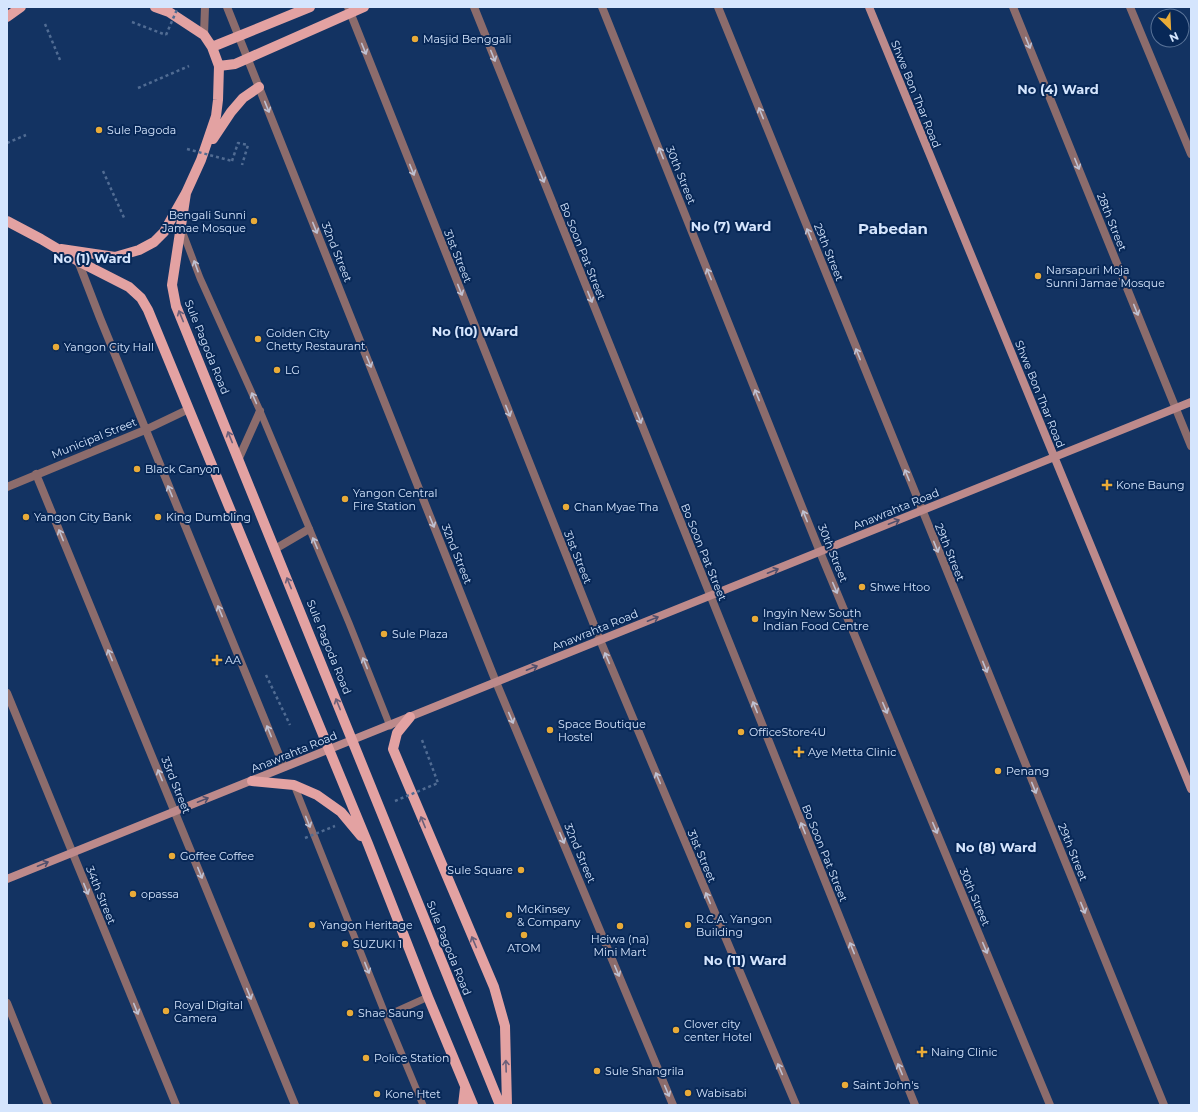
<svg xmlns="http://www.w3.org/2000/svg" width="1198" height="1112" viewBox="0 0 1198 1112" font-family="Montserrat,sans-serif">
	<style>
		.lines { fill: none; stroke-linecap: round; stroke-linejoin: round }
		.path { stroke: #516c93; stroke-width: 2.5; stroke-dasharray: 3 3; stroke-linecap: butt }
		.lane { stroke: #8c6c6c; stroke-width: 7 }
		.street { stroke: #8c6c6c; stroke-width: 8 }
		.secondary { stroke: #bd8a8b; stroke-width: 8 }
		.primary { stroke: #e3a2a2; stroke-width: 10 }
		.path-bridge { stroke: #516c93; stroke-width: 2.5; stroke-dasharray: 3 3; stroke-linecap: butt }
		.oneway { stroke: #bfc1d2 }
		.oneway2 { stroke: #6b5f79 }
		.oneway3 { stroke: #504f6c }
		.poi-dot { fill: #e9ab38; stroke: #082857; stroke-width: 1.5 }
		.labels { text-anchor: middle; stroke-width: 4; stroke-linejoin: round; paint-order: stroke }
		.poi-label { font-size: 11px; fill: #d5e5fd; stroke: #082857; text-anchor: start }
		.street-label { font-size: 11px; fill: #d5e5fd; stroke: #082857 }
		.quarter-label { font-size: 13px; font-weight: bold; fill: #d5e5fd; stroke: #082857 }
		.district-label { font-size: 15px; font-weight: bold; fill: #d5e5fd; stroke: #082857 }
	</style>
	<rect width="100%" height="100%" fill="#133362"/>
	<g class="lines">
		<path class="path" d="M132,22l34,13
			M45,24l15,36
			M138,88l51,-22
			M7,143l19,-8
			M232,161l6,-18 10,2 -6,20
			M103,171l22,49
			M266,675l24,50
			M422,740l16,43"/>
		<path class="lane" d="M181,228l19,50 60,133 89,212 41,103
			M294,785l92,231 37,89
			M386,1016l42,-19"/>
		<path class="street" d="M227,7l269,675 177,423
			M348,7l252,633 196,465
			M474,7l441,1098
			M602,7l218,545 230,553
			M718,7l446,1098
			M1013,7l178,439
			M1130,7l61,147
			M204,35l1,-28
			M78,261l22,57 184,449
			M239,458l21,-47
			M36,474l259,631
			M7,487l138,-57 44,-21
			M275,549l34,-20
			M7,693l169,412
			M7,1003l41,102"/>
		<path class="secondary" d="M869,7l322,782
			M7,879l1184,-477"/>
		<path class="primary" d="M7,17l14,-10
			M212,47l98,-40
			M219,66l16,-2 129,-57
			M213,139l18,-27 12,-14 16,-11
			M186,193l-14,92 4,21 324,799
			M7,221l34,18 37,22 51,26 12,11 7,12 220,534 60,153 45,108
			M61,249l54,8 24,-7 15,-8 10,-10 22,-39 15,-33 15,-44 2,-16 1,-34 -7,-19 -8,-12 -35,-23 -14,-5
			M410,717l-13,16 -4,16 101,238 11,39 2,79
			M252,781l42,4 23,10 24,17 20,24
			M463,1105l2,-17"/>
		<path class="path-bridge" d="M166,35l12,-28
			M187,149l45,12
			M395,801l43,-18
			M305,838l30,-12"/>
	</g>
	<defs><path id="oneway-shaft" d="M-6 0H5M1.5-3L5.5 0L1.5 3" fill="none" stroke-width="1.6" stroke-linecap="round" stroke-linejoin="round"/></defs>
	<g class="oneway">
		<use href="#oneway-shaft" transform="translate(1028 43) rotate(68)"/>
		<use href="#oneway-shaft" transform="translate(364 49) rotate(68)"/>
		<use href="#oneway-shaft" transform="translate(493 56) rotate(68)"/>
		<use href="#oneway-shaft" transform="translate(267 107) rotate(68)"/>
		<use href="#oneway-shaft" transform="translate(761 113) rotate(-112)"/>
		<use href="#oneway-shaft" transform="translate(661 153) rotate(-112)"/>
		<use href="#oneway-shaft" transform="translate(1077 164) rotate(68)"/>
		<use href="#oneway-shaft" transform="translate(412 170) rotate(68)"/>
		<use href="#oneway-shaft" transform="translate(542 177) rotate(68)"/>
		<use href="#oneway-shaft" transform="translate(315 228) rotate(68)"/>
		<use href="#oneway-shaft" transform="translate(809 234) rotate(-112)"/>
		<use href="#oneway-shaft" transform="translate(196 266) rotate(-110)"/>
		<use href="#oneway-shaft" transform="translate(709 274) rotate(-112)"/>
		<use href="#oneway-shaft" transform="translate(460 290) rotate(68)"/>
		<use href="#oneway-shaft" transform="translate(590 297) rotate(68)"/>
		<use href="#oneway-shaft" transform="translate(1136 310) rotate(68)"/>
		<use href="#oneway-shaft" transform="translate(858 354) rotate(-112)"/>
		<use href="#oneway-shaft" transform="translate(369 362) rotate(68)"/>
		<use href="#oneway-shaft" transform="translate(757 395) rotate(-112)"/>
		<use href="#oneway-shaft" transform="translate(254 398) rotate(-114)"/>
		<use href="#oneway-shaft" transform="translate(508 411) rotate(68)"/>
		<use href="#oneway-shaft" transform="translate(639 418) rotate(68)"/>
		<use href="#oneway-shaft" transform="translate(907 475) rotate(-112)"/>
		<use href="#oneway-shaft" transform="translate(170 491) rotate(-112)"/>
		<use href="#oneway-shaft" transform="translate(805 516) rotate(-112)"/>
		<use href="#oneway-shaft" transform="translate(432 522) rotate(68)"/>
		<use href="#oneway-shaft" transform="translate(61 535) rotate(-112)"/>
		<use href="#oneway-shaft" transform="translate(315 543) rotate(-113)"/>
		<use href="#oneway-shaft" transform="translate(936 547) rotate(68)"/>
		<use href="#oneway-shaft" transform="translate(835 588) rotate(67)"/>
		<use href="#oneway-shaft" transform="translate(220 611) rotate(-112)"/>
		<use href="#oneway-shaft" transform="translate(110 655) rotate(-112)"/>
		<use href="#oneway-shaft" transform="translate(607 658) rotate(-113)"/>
		<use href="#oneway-shaft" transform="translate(365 663) rotate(-112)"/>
		<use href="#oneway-shaft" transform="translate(985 667) rotate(68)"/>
		<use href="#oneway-shaft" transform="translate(755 707) rotate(-112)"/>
		<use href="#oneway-shaft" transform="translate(885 708) rotate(67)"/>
		<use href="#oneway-shaft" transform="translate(511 718) rotate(67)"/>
		<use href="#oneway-shaft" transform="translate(269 731) rotate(-112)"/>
		<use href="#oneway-shaft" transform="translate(160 775) rotate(-112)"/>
		<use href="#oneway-shaft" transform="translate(658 778) rotate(-113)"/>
		<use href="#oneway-shaft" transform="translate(1034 788) rotate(68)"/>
		<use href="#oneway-shaft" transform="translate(308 822) rotate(68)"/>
		<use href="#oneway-shaft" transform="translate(803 828) rotate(-112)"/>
		<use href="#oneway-shaft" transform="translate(935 828) rotate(67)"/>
		<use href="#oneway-shaft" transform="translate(562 838) rotate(67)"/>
		<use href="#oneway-shaft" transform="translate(200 873) rotate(68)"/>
		<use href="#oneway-shaft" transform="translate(86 889) rotate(68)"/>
		<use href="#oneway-shaft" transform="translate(708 898) rotate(-113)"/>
		<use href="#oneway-shaft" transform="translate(1083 908) rotate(68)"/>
		<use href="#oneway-shaft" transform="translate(852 948) rotate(-112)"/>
		<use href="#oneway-shaft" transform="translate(985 948) rotate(67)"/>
		<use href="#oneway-shaft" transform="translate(367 968) rotate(68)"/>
		<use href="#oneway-shaft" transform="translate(617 971) rotate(67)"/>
		<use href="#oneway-shaft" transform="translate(249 994) rotate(68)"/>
		<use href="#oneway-shaft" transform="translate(136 1009) rotate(68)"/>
		<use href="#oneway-shaft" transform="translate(780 1069) rotate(-113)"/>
		<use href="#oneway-shaft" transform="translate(900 1069) rotate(-112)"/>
		<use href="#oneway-shaft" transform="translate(667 1091) rotate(67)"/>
	</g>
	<g class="oneway2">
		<use href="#oneway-shaft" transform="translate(181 316) rotate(-112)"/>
		<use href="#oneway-shaft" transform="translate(230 437) rotate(-112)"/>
		<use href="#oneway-shaft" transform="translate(289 583) rotate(-112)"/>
		<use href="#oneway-shaft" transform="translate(338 704) rotate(-112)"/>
		<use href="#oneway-shaft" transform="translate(423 822) rotate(-112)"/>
		<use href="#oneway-shaft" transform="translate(474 942) rotate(-113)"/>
		<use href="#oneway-shaft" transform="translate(506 1066) rotate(-92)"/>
	</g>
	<g class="oneway3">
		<use href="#oneway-shaft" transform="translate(894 522) rotate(-22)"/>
		<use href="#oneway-shaft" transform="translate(773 571) rotate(-22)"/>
		<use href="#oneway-shaft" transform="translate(653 619) rotate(-22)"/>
		<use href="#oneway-shaft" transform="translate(532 668) rotate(-22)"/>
		<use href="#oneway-shaft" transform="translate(203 800) rotate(-22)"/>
		<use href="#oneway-shaft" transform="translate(43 864) rotate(-22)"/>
	</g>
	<g class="poi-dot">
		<circle cx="415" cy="39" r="4"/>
		<circle cx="99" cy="130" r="4"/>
		<circle cx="254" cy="221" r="4"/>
		<circle cx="1038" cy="276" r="4"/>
		<circle cx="258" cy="339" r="4"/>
		<circle cx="56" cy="347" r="4"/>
		<circle cx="277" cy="370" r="4"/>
		<circle cx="137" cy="469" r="4"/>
		<path d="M1105 479h4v4h4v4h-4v4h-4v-4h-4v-4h4z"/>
		<circle cx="345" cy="499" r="4"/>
		<circle cx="566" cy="507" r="4"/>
		<circle cx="26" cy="517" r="4"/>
		<circle cx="158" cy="517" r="4"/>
		<circle cx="862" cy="587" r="4"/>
		<circle cx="755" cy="619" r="4"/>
		<circle cx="384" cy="634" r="4"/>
		<path d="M215 654h4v4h4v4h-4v4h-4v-4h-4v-4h4z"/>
		<circle cx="550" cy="730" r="4"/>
		<circle cx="741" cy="732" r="4"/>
		<path d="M797 746h4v4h4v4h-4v4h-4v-4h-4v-4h4z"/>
		<circle cx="998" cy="771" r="4"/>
		<circle cx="172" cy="856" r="4"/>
		<circle cx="521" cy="870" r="4"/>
		<circle cx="133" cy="894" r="4"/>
		<circle cx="509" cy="915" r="4"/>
		<circle cx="312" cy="925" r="4"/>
		<circle cx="688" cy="925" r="4"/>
		<circle cx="620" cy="926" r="4"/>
		<circle cx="524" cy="935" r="4"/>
		<circle cx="345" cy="944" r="4"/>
		<circle cx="166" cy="1011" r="4"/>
		<circle cx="350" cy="1013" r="4"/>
		<circle cx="676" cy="1030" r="4"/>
		<path d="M920 1046h4v4h4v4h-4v4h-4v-4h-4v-4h4z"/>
		<circle cx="366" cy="1058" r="4"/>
		<circle cx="597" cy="1071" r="4"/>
		<circle cx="845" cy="1085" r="4"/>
		<circle cx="688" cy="1093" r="4"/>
		<circle cx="377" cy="1094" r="4"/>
	</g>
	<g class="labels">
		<g class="poi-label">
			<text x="423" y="43">Masjid Benggali</text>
			<text x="107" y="134">Sule Pagoda</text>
			<text x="246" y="219" text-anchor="end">Bengali Sunni<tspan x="246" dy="13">Jamae Mosque</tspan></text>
			<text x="1046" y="274">Narsapuri Moja<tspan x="1046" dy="13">Sunni Jamae Mosque</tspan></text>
			<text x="266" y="337">Golden City<tspan x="266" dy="13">Chetty Restaurant</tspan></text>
			<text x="64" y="351">Yangon City Hall</text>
			<text x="285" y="374">LG</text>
			<text x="145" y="473">Black Canyon</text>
			<text x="1116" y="489">Kone Baung</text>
			<text x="353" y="497">Yangon Central<tspan x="353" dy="13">Fire Station</tspan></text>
			<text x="574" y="511">Chan Myae Tha</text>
			<text x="34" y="521">Yangon City Bank</text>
			<text x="166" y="521">King Dumbling</text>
			<text x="870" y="591">Shwe Htoo</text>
			<text x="763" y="617">Ingyin New South<tspan x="763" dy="13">Indian Food Centre</tspan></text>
			<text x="392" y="638">Sule Plaza</text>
			<text x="225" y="664">AA</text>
			<text x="558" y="728">Space Boutique<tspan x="558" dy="13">Hostel</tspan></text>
			<text x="749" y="736">OfficeStore4U</text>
			<text x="808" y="756">Aye Metta Clinic</text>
			<text x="1006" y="775">Penang</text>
			<text x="180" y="860">Goffee Coffee</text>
			<text x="513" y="874" text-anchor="end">Sule Square</text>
			<text x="141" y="898">opassa</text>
			<text x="517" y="913">McKinsey<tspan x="517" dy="13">&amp; Company</tspan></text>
			<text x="696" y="923">R.C.A. Yangon<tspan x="696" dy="13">Building</tspan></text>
			<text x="320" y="929">Yangon Heritage</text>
			<text x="620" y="943" text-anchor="middle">Heiwa (na)<tspan x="620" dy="13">Mini Mart</tspan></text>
			<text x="353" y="948">SUZUKI 1</text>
			<text x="524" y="952" text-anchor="middle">ATOM</text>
			<text x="174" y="1009">Royal Digital<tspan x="174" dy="13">Camera</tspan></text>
			<text x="358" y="1017">Shae Saung</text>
			<text x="684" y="1028">Clover city<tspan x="684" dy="13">center Hotel</tspan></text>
			<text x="931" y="1056">Naing Clinic</text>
			<text x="374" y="1062">Police Station</text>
			<text x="605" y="1075">Sule Shangrila</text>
			<text x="853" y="1089">Saint John's</text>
			<text x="696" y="1097">Wabisabi</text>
			<text x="385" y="1098">Kone Htet</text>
		</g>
		<g class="street-label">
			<text transform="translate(916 94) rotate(68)" y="4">Shwe Bon Thar Road</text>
			<text transform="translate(681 175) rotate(68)" y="4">30th Street</text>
			<text transform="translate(1112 222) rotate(68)" y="4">28th Street</text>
			<text transform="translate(583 251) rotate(68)" y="4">Bo Soon Pat Street</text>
			<text transform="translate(337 252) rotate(68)" y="4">32nd Street</text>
			<text transform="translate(829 252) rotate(68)" y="4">29th Street</text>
			<text transform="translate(458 256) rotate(68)" y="4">31st Street</text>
			<text transform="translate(207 347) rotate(68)" y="4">Sule Pagoda Road</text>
			<text transform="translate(1040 394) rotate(68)" y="4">Shwe Bon Thar Road</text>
			<text transform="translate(94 438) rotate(-22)" y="4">Municipal Street</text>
			<text transform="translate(896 509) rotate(-22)" y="4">Anawrahta Road</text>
			<text transform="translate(704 552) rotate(68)" y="4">Bo Soon Pat Street</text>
			<text transform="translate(950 552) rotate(68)" y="4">29th Street</text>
			<text transform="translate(833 553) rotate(68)" y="4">30th Street</text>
			<text transform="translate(457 554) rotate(68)" y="4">32nd Street</text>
			<text transform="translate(578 557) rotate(68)" y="4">31st Street</text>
			<text transform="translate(595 630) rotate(-22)" y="4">Anawrahta Road</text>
			<text transform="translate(329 647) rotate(68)" y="4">Sule Pagoda Road</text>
			<text transform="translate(294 752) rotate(-22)" y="4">Anawrahta Road</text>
			<text transform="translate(176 785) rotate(68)" y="4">33rd Street</text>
			<text transform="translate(1073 852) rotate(68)" y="4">29th Street</text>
			<text transform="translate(580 853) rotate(67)" y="4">32nd Street</text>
			<text transform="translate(825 853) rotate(68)" y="4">Bo Soon Pat Street</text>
			<text transform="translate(702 856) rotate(67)" y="4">31st Street</text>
			<text transform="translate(101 895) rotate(68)" y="4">34th Street</text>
			<text transform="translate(975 897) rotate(67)" y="4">30th Street</text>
			<text transform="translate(449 948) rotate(68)" y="4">Sule Pagoda Road</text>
		</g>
		<g class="quarter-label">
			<text x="1058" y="94">No (4) Ward</text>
			<text x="731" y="231">No (7) Ward</text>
			<text x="92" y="263">No (1) Ward</text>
			<text x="475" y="336">No (10) Ward</text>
			<text x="996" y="852">No (8) Ward</text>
			<text x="745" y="965">No (11) Ward</text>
		</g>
		<g class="district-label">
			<text x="893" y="234">Pabedan</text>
		</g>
	</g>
	<rect width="1198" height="1112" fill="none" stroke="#d5e5fd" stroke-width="16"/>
	<g transform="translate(1170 28) rotate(156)"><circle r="19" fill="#082857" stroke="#5a7499"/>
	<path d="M0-3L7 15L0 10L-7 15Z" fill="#e9ab38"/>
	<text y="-6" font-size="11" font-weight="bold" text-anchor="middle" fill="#d5e5fd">N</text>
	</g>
</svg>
